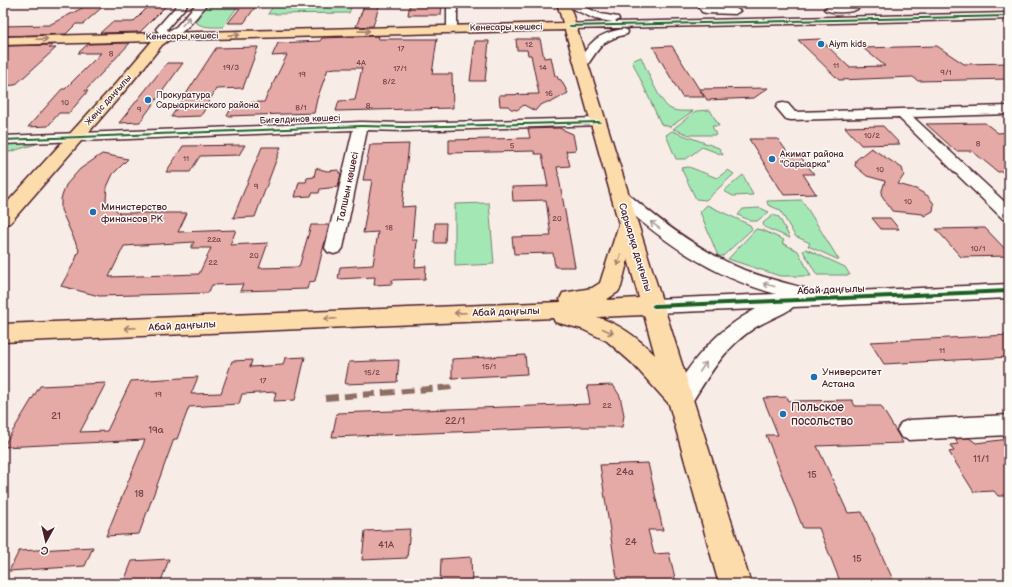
<svg xmlns="http://www.w3.org/2000/svg" width="1012" height="587" viewBox="0 0 1012 587" font-family="'Balsamiq Sans',sans-serif">
	<style>
		.green { fill: #a3e8b4; stroke: #768470 }
		.building { fill: #e5aaa5; stroke: #4a1f2b; fill-rule: evenodd }
		.lines { fill: none; stroke-linecap: round; stroke-linejoin: round }
		.minor-casing { stroke: #4a1f2b; stroke-width: 3 }
		.major-casing { stroke: #4a1f2b; stroke-width: 3 }
		.minor { fill: #fdfcf7; fill-rule: evenodd }
		.major { fill: #fddcac; fill-rule: evenodd }
		.quiet { stroke: #8d6e63; stroke-width: 6; stroke-dasharray: 13 6; stroke-linecap: butt }
		.cycleway-casing { stroke: #fdfcf7; stroke-width: 2 }
		.cycleway { fill: #1b5e20; fill-rule: evenodd }
		.oneway { stroke: #ac999b }
		.oneway2 { stroke: #a47e6c }
		.poi-dot { fill: #1f6fb2; stroke: #fdfcf7; stroke-width: 1.5 }
		.labels { text-anchor: middle; stroke-width: 3; stroke-linejoin: round; paint-order: stroke }
		.number-label { font-size: 8px; fill: #71424a }
		.far-street-label { font-size: 9px; fill: #4a1f2b; stroke: #fdfcf7 }
		.far-poi-label { font-size: 9px; fill: #4a1f2b; stroke: #fdfcf7; text-anchor: start }
		.street-label { font-size: 10px; fill: #4a1f2b; stroke: #fdfcf7 }
		.poi-label { font-size: 10px; fill: #4a1f2b; stroke: #fdfcf7; text-anchor: start }
		.near-number-label { font-size: 10px; fill: #71424a }
		.near-poi-label { font-size: 12px; fill: #4a1f2b; stroke: #fdfcf7; text-anchor: start }
	</style>
	<rect width="100%" height="100%" fill="#f8ece7"/>
	<filter id="ink" filterUnits="userSpaceOnUse"><feTurbulence type="fractalNoise" baseFrequency=".025" numOctaves="2"/><feDisplacementMap in="SourceGraphic" scale="8" xChannelSelector="R" yChannelSelector="G"/><feConvolveMatrix kernelMatrix="1 2 1 2 8 2 1 2 1" color-interpolation-filters="sRGB"/></filter>
	<g filter="url(#ink)">
		<path class="green" d="M209,3h31l-17,24c-10,0 -20,1 -28,-5z
			M275,3h78l-4,10 -81,1z
			M641,57c5,11 19,47 30,52 6,3 14,2 22,2l-23,16 -9,-3 -29,-63z
			M710,110l9,16h-7l4,9h-26l-17,-6 23,-18z
			M672,131l47,17 4,7 -21,-8 -16,12h-10l-10,-24z
			M39,143l-36,11v-7l7,-3z
			M689,167l28,11 11,-8 6,4 -28,26 -10,-1 -15,-31z
			M743,175l10,20 -20,1 -9,-5z
			M802,200l37,60 -31,-14 2,-3 -15,-7 -15,-26 -12,-5 -1,-4z
			M489,203l5,61 -39,2v-62z
			M707,205l43,20 2,4 -29,27h-5l-18,-44z
			M760,208l9,4 -12,9h-6l-13,-6 5,-6z
			M773,215l6,2 11,21 -26,-11 -1,-4z
			M756,229l6,1 22,10 -2,3 16,8 13,25h-31l-52,-17z
			M806,249l39,18 5,8h-33l-14,-24z"/>
		<path class="building" d="M92,3h15l-24,21h-7l-10,10 -63,2v-10l46,-1z
			M152,3h17l-29,29 -40,1 12,-11h21z
			M244,3h14l-14,20h-16z
			M365,3h15l-7,23 -17,1z
			M410,3h32l-1,12h-33z
			M379,36l-1,3h59l-5,35h20l1,34 -117,3 3,-10 16,-1 7,-32h-26l-8,1 -11,30 -3,14 -87,3 7,-13 30,-1 23,-47 -15,1 6,-13 42,-2 2,-3z
			M516,39h24l4,19 7,-1 4,19h2l1,3 3,1 7,13 -18,10 -3,-1 -8,4 -4,5 -11,-6 -7,5 -6,-1 -3,-3h-8l-1,-11 40,-1 -8,-39h-3l-1,-5h-10z
			M820,39l29,28 36,-1 -22,-18 74,-2 27,18 45,-1v16l-91,2 -5,-4 -74,3 -41,-40z
			M475,41h14l-4,40h-15z
			M130,43l-45,48h3l-19,22h-10l-11,13 -20,1 34,-38h3l36,-36h-23l10,-9z
			M53,45l-4,3h7l-41,37 -12,1v-40z
			M672,46l32,51h-22l-29,-50z
			M258,47l-15,41 -27,1 -15,27 -30,1 45,-69z
			M167,63h16l-43,59 -21,1z
			M768,88l-14,10 -47,2 -7,-11z
			M985,123l13,10 11,-1v39l-11,1 -26,-21h-16l-30,-27z
			M883,126l17,18 -39,1 -16,-18z
			M559,128l14,6 3,16 -10,1 4,15 -13,1 18,100h-20l-2,-14 -39,1 -2,-17 39,-1 -5,-36 -33,1 -1,-14 36,-1 -6,-32h-7l-1,-3 -85,2v-13l81,-2 -2,-9z
			M749,139h29l12,17h10l14,18h-11l13,20 -32,1z
			M409,144l-7,63 13,-1 -3,34h5l-2,27 11,-1 -1,13 -33,1v4l-18,1 1,-8 -37,2 2,-12 33,-2 5,-33 -15,1 9,-53h-9l7,-35z
			M245,145l-6,10 -39,1 -10,16h-24l17,-26z
			M262,147h19l-26,70 -22,1z
			M871,148l31,20 2,7 -6,9 18,5 12,7 6,8 -1,7 -9,5 -1,-2 -31,-3 -11,-17 4,-13 -18,-5 -12,-10 1,-6z
			M102,154l26,5 -15,15 -6,13 -1,13 13,13h68l-9,19 58,-2 -6,15 38,-2 -9,25 40,-1 12,-42h18l-14,56 -6,1 -2,7 -67,2 3,-7 -31,1 -4,8 -109,3 -38,-10 14,-25 4,-11 -18,-40v-11l5,-14 14,-16zM194,242l-3,6h20l-12,26 -90,3 15,-31z
			M316,168l11,3 12,-1v3h2l-3,14 -18,2 -1,4h-7l-1,3 -16,1 4,-15h7l1,-4 7,-1z
			M872,218h18l9,11h-18z
			M435,223h11l-1,20h-11z
			M985,228l24,25v3l-48,1 -25,-28z
			M1009,335v22l-125,7 -14,-22z
			M525,355l2,19 -75,4v-19z
			M305,357l-10,43 -21,1 2,-9 -34,2 -3,10 -50,3 -12,32h-3l-35,95 -33,2 39,-96 -142,7 37,-61 66,-3 -26,49 27,-1 24,-50 67,-4 -7,17 30,-1 11,-32 20,-1 -2,7 33,-2 2,-7z
			M399,360l-2,22 -52,2 4,-22z
			M613,385l7,11 4,19 -2,12h-46l-244,10 5,-24 253,-9 -3,-18z
			M787,397l2,4 63,-1 3,6h26l22,37 -86,3 31,67 14,-1 33,72h-54l-22,-56h-16l-37,-93h12l-15,-37z
			M969,438l7,5 33,-4v57h-11l-4,-5 -20,1 -25,-40 5,-1 -4,-6 8,-1 -3,-5z
			M648,463l15,67h-15l6,24 15,-1 7,29 -16,2h-42l-18,-119z
			M410,529l-3,29 -45,2 3,-29z
			M93,547l-8,19 -76,5 10,-20z
			M471,557l1,27h-32l1,-25z
			M169,559l-9,25h-37l9,-23z"/>
		<g class="lines">
			<g class="minor-casing">
				<path id="minor" d="M179,3h10l-22,26 1,2 8,-4 21,-24h10c-8,12 -28,39 -44,35l-7,-9z
					M447,3h10v25l-5,3 -5,-3z
					M562,3h13l26,11 17,3 1,2 -4,3 394,-9v6l-439,10 -5,-3 1,-2 47,-2 -18,-3 -31,-14z
					M696,3h10l3,4 26,1 5,3 -5,3 -29,-1 -4,-1z
					M847,3h10l2,5c-5,5 -30,6 -35,1l5,-3 19,-1z
					M623,29l4,1 1,2 -1,2c-27,7 -26,12 -41,33h-8l-2,-2c14,-23 20,-31 47,-36z
					M783,103l5,1 7,8 214,-6v8l-96,3 96,89v14l-6,-1 -105,-102 -107,3 -5,-1 -10,-12 2,-3z
					M599,118l5,1 2,3 -2,3 -200,6 -37,-1 -24,118 -3,4 -6,2 -6,-2 -3,-4 28,-118 -350,14v-8l358,-14 43,1z
					M621,191l6,2c35,30 73,58 117,77 20,8 42,13 64,19l2,4 199,-9v14l-216,9c-4,5 -32,16 -40,22 -30,20 -45,48 -64,78l-8,2 -8,-2 -3,-7c19,-39 48,-71 86,-91l-102,4 -7,-2 -3,-5 3,-5 7,-2 122,-5c-63,-17 -113,-52 -161,-95l-2,-3 2,-3z
					M1009,415v20l-100,5 -8,-3 -4,-7 4,-7 8,-3z"/>
			</g>
			<g class="major-casing">
				<path id="major" d="M557,3h12l93,298 3,5 -1,1 87,277h-32l-50,-180 -37,-41 -25,-22 -25,-12 -27,-7 -2,-4 -550,24v-18l558,-22 -1,-3 3,-6 29,-5 8,-5 19,-59 -54,-194 -396,10 -7,5 -34,42 -118,136 -7,2v-18l115,-126 34,-40 -149,4v-8l560,-14zM628,259l11,39 -33,2 12,-8 3,-5zM644,315l11,40c-17,-17 -35,-31 -58,-38z"/>
			</g>
			<use href="#minor" class="minor"/>
			<use href="#major" class="major"/>
			<path class="quiet" d="M325,398l128,-11"/>
			<g class="cycleway-casing">
				<path id="cycleway" d="M1009,15v2l-439,10 -2,-1 2,-1z
					M599,121l2,1v1l-197,5 -43,-1 -358,14v-2l358,-14 43,1z
					M1009,289v4l-355,15 -3,-2 3,-2z"/>
			</g>
			<use href="#cycleway" class="cycleway"/>
		</g>
		<defs><path id="oneway-shaft" d="M-6 0H5M1.5-3L5.5 0L1.5 3" fill="none" stroke-width="1.6" stroke-linecap="round" stroke-linejoin="round"/></defs>
		<g class="oneway">
			<use href="#oneway-shaft" transform="translate(186 21) rotate(-50)"/>
			<use href="#oneway-shaft" transform="translate(655 225) rotate(-144)"/>
			<use href="#oneway-shaft" transform="translate(769 285) rotate(-165)"/>
			<use href="#oneway-shaft" transform="translate(703 367) rotate(-56)"/>
		</g>
		<g class="oneway2">
			<use href="#oneway-shaft" transform="translate(364 31) rotate(-1)"/>
			<use href="#oneway-shaft" transform="translate(234 35) rotate(-1)"/>
			<use href="#oneway-shaft" transform="translate(42 39) rotate(-2)"/>
			<use href="#oneway-shaft" transform="translate(619 260) rotate(106)"/>
			<use href="#oneway-shaft" transform="translate(460 313) rotate(178)"/>
			<use href="#oneway-shaft" transform="translate(330 319) rotate(178)"/>
			<use href="#oneway-shaft" transform="translate(130 328) rotate(178)"/>
			<use href="#oneway-shaft" transform="translate(608 331) rotate(25)"/>
		</g>
	</g>
	<g class="poi-dot">
		<circle cx="821" cy="44" r="4"/>
		<circle cx="148" cy="100" r="4"/>
		<circle cx="772" cy="159" r="4"/>
		<circle cx="93" cy="212" r="4"/>
		<circle cx="814" cy="377" r="4"/>
		<circle cx="783" cy="414" r="4"/>
	</g>
	<g class="labels">
		<g class="number-label">
			<text x="529" y="47">12</text>
			<text x="401" y="51">17</text>
			<text x="111" y="56">8</text>
			<text x="361" y="65">4А</text>
			<text x="836" y="68">11</text>
			<text x="231" y="70">19/3</text>
			<text x="543" y="70">14</text>
			<text x="400" y="71">17/1</text>
			<text x="946" y="75">9/1</text>
			<text x="302" y="77">19</text>
			<text x="389" y="84">8/2</text>
			<text x="549" y="96">16</text>
			<text x="65" y="105">10</text>
			<text x="368" y="108">8</text>
			<text x="301" y="110">8/1</text>
			<text x="139" y="112">9</text>
			<text x="872" y="138">10/2</text>
			<text x="978" y="146">8</text>
			<text x="512" y="148">5</text>
			<text x="186" y="161">11</text>
			<text x="880" y="172">10</text>
			<text x="256" y="189">9</text>
			<text x="908" y="204">10</text>
			<text x="557" y="221">20</text>
			<text x="389" y="230">18</text>
			<text x="214" y="242">22а</text>
			<text x="978" y="251">10/1</text>
			<text x="254" y="258">20</text>
			<text x="213" y="265">22</text>
			<text x="942" y="353">11</text>
			<text x="489" y="369">15/1</text>
			<text x="372" y="375">15/2</text>
			<text x="263" y="383">17</text>
			<text x="158" y="397">19</text>
			<text x="607" y="408">22</text>
		</g>
		<g class="far-street-label">
			<text transform="translate(506 27) rotate(-1)" y="3">Кенесары көшесі</text>
			<text transform="translate(182 36) rotate(-1)" y="3">Кенесары көшесі</text>
			<text transform="translate(108 100) rotate(-48)" y="3">Жеңіс даңғылы</text>
			<text transform="translate(300 119) rotate(-2)" y="3">Бигелдинов көшесі</text>
		</g>
		<g class="far-poi-label">
			<text x="829" y="47">Aiym kids</text>
			<text x="156" y="98">Прокуратура<tspan x="156" dy="10">Сарыаркинского района</tspan></text>
			<text x="780" y="157">Акимат района<tspan x="780" dy="10">"Сарыарка"</tspan></text>
		</g>
		<g class="street-label">
			<text transform="translate(347 187) rotate(-78)" y="4">Талшын көшесі</text>
			<text transform="translate(636 247) rotate(73)" y="4">Сарыарқа даңғылы</text>
			<text transform="translate(831 289) rotate(-2)" y="4">Абай даңғылы</text>
			<text transform="translate(506 311) rotate(-2)" y="4">Абай даңғылы</text>
			<text transform="translate(182 325) rotate(-3)" y="4">Абай даңғылы</text>
		</g>
		<g class="poi-label">
			<text x="101" y="210">Министерство<tspan x="101" dy="12">финансов РК</tspan></text>
			<text x="822" y="375">Университет<tspan x="822" dy="12">Астана</tspan></text>
		</g>
		<g class="near-number-label">
			<text x="56" y="419">21</text>
			<text x="455" y="424">22/1</text>
			<text x="156" y="433">19а</text>
			<text x="981" y="462">11/1</text>
			<text x="625" y="475">24а</text>
			<text x="812" y="478">15</text>
			<text x="139" y="497">18</text>
			<text x="631" y="545">24</text>
			<text x="386" y="548">41А</text>
			<text x="857" y="562">15</text>
		</g>
		<g class="near-poi-label">
			<text x="791" y="411">Польское<tspan x="791" dy="14">посольство</tspan></text>
		</g>
	</g>
	<rect width="1012" height="587" fill="none" stroke="#fdfcf7" stroke-width="16"/>
	<rect x="8" y="8" width="996" height="571" fill="none" stroke="#4a1f2b" stroke-width="1.5" filter="url(#ink)"/>
	<g transform="translate(46 541) rotate(188)" stroke="#fdfcf7" stroke-width="3" paint-order="stroke">
	<path d="M0-3L7 15L0 10L-7 15Z" fill="#4a1f2b"/>
	<text y="-6" font-size="11" font-weight="bold" text-anchor="middle" fill="#4a1f2b">С</text>
	</g>
</svg>
